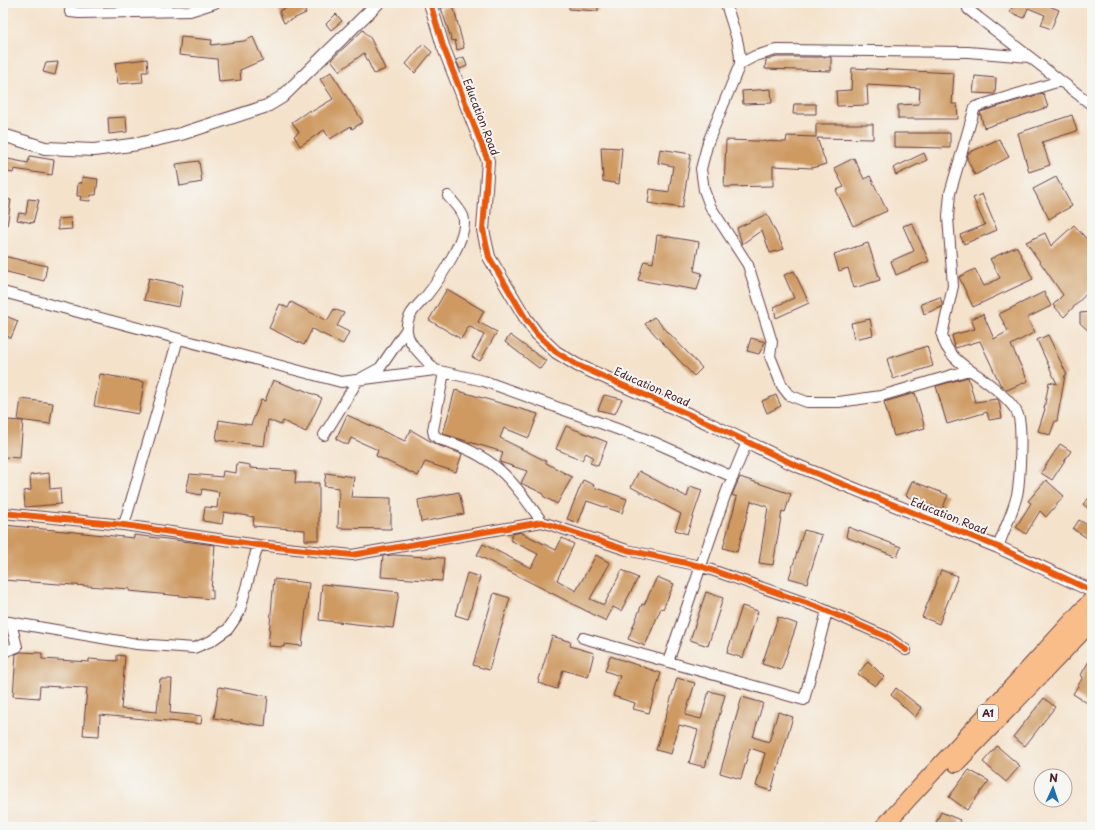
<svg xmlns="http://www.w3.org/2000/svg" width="1095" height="830" viewBox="0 0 1095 830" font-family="'Playpen Sans',sans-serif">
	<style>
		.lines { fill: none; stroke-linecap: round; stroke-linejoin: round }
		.stream { stroke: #43b0c0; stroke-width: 3 }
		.building { fill: #ce9a62 }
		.minor-casing { stroke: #643c43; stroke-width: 12 }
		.tertiary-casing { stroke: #643c43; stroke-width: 14 }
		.trunk-casing { stroke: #643c43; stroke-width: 18 }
		.minor { stroke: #fff; stroke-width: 10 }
		.tertiary { stroke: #fff; stroke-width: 12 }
		.trunk { stroke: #f8bd89; stroke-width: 16 }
		.cycleway-casing { stroke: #f6f6f2; stroke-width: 8 }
		.cycleway { stroke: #e8590c; stroke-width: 6 }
		.labels { text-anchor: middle; stroke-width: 4; stroke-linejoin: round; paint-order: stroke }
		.shield { fill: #f6f6f2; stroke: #7e6067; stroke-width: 1 }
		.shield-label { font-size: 10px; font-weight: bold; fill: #4a1f2b }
		.street-label { font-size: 11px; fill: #4a1f2b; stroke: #f6f6f2 }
	</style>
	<rect width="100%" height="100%" fill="#f6f6f2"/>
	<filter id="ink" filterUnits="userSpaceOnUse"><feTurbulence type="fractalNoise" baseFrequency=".025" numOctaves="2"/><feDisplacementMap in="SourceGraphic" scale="8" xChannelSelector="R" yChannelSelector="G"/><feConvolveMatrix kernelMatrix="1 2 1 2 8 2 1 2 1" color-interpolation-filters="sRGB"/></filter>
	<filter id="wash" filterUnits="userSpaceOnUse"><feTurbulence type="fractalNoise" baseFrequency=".012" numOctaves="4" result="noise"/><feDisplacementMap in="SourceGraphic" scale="16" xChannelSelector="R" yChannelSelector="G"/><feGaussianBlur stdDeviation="0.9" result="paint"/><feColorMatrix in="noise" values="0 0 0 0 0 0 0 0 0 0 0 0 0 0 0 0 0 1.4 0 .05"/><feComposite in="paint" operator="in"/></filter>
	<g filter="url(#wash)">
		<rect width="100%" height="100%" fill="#f4e2cb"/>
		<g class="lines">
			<path class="stream" d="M577,827l19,-4 15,4"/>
		</g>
		<g id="blocks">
			<path class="building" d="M296,3h6l4,10 -22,10 -5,-12z
				M569,3h29v8l-29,-2z
				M1014,3h28l17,7 -8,19 -10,-4 4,-10 -17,-7 -4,10 -14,-6z
				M453,5l11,43 -7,2 -2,-10 -3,1 -11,-33z
				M336,14l6,7 -11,9 -5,-6z
				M363,30l8,9 14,30 -11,5 -10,-21 -24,18 -9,-11z
				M181,37l31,3 -1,5 33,-4 9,-4 10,23 -23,10 1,10 -22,2 -2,-23 -38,-4z
				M423,44l9,8 -17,21 -9,-9z
				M464,57l3,9 -7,3 -4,-9z
				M777,57h54v14l-66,-2 1,-9z
				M147,59l1,13h-6l1,10 -25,2 -3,-21z
				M58,62l-3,13 -12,-3 3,-9z
				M852,68l102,5 -2,31h5l1,15h-60v-14l21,-1 1,-16 -53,-3 1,20 -31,1 -1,-15 15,-1z
				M331,72l32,50 -11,7 -1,-3 -21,13 -6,-9 -24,16 -6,-10 5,-4 -7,-10 18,-12 1,2 22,-13 -13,-20z
				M975,76l21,2 -1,16 -22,-1z
				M771,89l1,14 -29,1 -1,-13z
				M1043,93l5,14 -64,21 -4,-16z
				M794,104h22v10h-23z
				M1072,115l5,16 -35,11 8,23 -21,7 -11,-39z
				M126,117l1,15 -18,2 -1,-16z
				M816,124h57v15l-56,-1 9,26 -14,4 -39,-2v20l-49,1 2,-47 60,2 1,-6 29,1z
				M894,133h56v15l-56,-1z
				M999,139l10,18 -34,18 -8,-16 1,-6z
				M601,147l21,1 -3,36 -16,-3z
				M660,149l31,5 -9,54 -34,-5 2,-14 19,3 4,-26 -15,-3z
				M924,153l3,7 -31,15 -3,-7z
				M30,156l24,4 -2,15 -38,-6 -1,4 -10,-2v-13l25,5z
				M854,158l10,21 6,-3 17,35 -34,15 -17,-36 8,-3 -10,-19z
				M199,161l3,21 -22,4 -4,-22z
				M82,177l16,2 -2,16h-5l-1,6 -10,-1 1,-4h-4l1,-13h4z
				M1056,177l16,29 -23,13 -16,-30z
				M982,194l15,36 -33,14 -4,-9 25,-10 -12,-27z
				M3,199l8,1 -4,26h-4z
				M28,199l11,1 -6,23 -16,-3 2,-7 7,1z
				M767,214l17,35 -14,4 -8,-23 -20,14 -5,-16z
				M71,218l1,11 -14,1v-11z
				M912,223l17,38 -33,14 -5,-14 23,-10 -11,-25z
				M1074,225l18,20v43l-28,29 -11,-12 10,-10 -37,-53 19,-9 6,13z
				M657,235l42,7 -5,29 8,2 -5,17 -59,-10 6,-19 9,2z
				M868,243l12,37 -26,8 -6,-20 -9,3 -5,-17z
				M1015,247h2l16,32 -60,28 -14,-30 16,-8 9,17 16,-8 -10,-19z
				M3,256l44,10 -3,15 -41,-10z
				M794,271l15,32 -33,15 -2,-11 20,-9 -10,-23z
				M149,278l34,7 -4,22 -35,-7z
				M447,289l37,22 -6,11 19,10 -17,29 -8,-4 12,-22 -15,-9 -8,13 -32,-19z
				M1044,292l7,14 -24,12 8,14 -24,13 17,36 -21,9 -7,-6 -20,-43 -25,7 -3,-13 23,-6 -4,-10 12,-5 11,25 14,-8 -9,-17z
				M940,297l2,6v4l-18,7 -3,-10z
				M291,302l36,19 7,-12 10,4 -7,13 12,6 -6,12 -31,-15 -8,16 -35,-17 11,-24 8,4z
				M1092,312v22l-12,-11v-10z
				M3,315l15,6 -7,17 -8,-4z
				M654,317l48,51 -8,8 -49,-52z
				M870,319l3,16 -19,4 -3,-16z
				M510,335l36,26 -6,8 -35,-27z
				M1048,335l19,40h-2l-8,46h-2l-5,14 -12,-4 7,-22h-1l5,-27 8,2 -20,-44z
				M751,338l14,4 -6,12 -12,-3z
				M927,346l6,20 -40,13 -6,-20z
				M100,374l44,8 -5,32 -45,-8z
				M968,377l7,25 22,-3 2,2 3,17 -13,2 -2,-8 -40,12 -11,-38z
				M273,380l27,10 1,-1 21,9 -16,34 -23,-11 -2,4 -13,-5 -4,26 -48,-6 3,-20 32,5 10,-25 4,1z
				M455,390l83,24 -9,24 -25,-10 -4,10 46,23v2l26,14 -15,27 -14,-8 1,-2 -23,-11 6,-12 -27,-9 3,-10 -60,-18z
				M915,393l10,35 -31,8 -10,-34z
				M604,395l18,4 -7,15 -17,-4z
				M776,395l5,11 -14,7 -5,-12z
				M21,399l32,4 -3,21 -32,-4z
				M347,415l58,26 6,-11 26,15 25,9 -6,18 -31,-10 -7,14 -42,-20 2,-6 -27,-12 -3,7 -12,-6z
				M6,420l17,1 -3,37 -17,-1z
				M566,426l41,16 -9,24 -8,-3 3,-6 -7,-4 -4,7 -26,-11z
				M1060,444l11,7 -19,29 -11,-7z
				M237,463l13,2v3l46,3 -1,12h24v57h-14v-10l-52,-4 1,-9 -30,-5 -2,12 -19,-3 2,-14 12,1 2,-16 -17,-3 -1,6 -15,-3 4,-18 32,3 1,-6 13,2z
				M639,471l48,26 3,-11 12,4 -15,44 -12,-4 6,-16 -50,-27z
				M49,473l1,16 10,-1 1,16 -36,3 -1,-16 7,-1 -1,-15z
				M326,473l28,4 -3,20 40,1v31l-53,-1 1,-40 -15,-2z
				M740,477l51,17 -6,18 -3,-1 -9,54 -14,-2 9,-56 -17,-6 -14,51 -14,-4 14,-51 -5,-2z
				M583,480l11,5 -1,2 34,12 -5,14 -35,-12 -9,22 -11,-4z
				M1046,480l18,16 -18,21 -6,-6 -14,23 -10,-7 15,-24 -3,-2z
				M912,481l36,14 -6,15 -36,-14z
				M459,492l5,22 -43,8 -3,-22z
				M1092,495v17l-9,-8z
				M1079,520l13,8v13l-19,-12z
				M4,525l130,13v-3l81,10 -4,45h2v9l-84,-8 1,-2 -127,-9z
				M848,527l53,20 -4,10 -51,-20z
				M804,530l18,5 -15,48 -18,-5z
				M520,532l36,18 6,-12 12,6 -17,36 19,11 20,-36 14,8 -20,36 14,6 18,-35 16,8 -17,33 -8,-4 -7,14 -129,-66 6,-11 48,24 7,-14 -28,-14 3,-6z
				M393,555l51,3 -2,23 -61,-4 2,-21z
				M941,570l17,6 -19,48 -17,-7z
				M467,573l13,4 -12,42 -13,-4z
				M657,577l17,7 -11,25 -2,-1 -16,38 -17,-7 14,-35 2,1z
				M274,579l35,4 -7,63 -18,-2v3l-16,-1z
				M322,584l77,8 -6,36 -74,-8z
				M706,592l17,6 -15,48 -18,-6z
				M494,593l16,5 -21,72 -16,-5z
				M742,606l16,5 -15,47 -16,-5z
				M778,617l19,7 -16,46 -19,-6z
				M552,636l19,6 -1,4 24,7 -6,24 -25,-7 -6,19 -19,-6z
				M21,652l21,1v6l47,3v-3l28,2v-6l8,1 -4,53 36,3 3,-33h12l-2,34 32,3 -1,8 -101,-9 -1,21 -16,-1 4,-47 -47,-2 -1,12 -26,-2 3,-42z
				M610,656l51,17 -12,40 -16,-4 2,-6 -22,-7 7,-20 -15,-5z
				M1092,656v50l-19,-12 10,-17 -2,-2z
				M868,661l16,16 -9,9 -17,-12z
				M677,678l18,5 -10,32 16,4 8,-28 16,4 -20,72 -16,-4 9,-33 -19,-5 -8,29 -15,-4z
				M219,687l49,9 -3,30 -51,-8z
				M896,688l26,20 -7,9 -24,-22z
				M742,697l21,6 -10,34 16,5 9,-30 15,5 -22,74 -15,-5 9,-33 -15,-5 -9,31 -21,-6z
				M1044,698l11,9 -30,39 -12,-9z
				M997,746l23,20 -14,16 -23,-20z
				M969,770l20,11 -22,29 -18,-13z
				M941,812l19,8 -3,7h-23z"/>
		</g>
	</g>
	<g filter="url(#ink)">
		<use href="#blocks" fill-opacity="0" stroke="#643c43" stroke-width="1"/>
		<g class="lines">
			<g class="minor-casing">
				<path id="minor" d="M71,3l-1,9 9,1 111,-2 25,-8
					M726,3c5,20 15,41 14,61l-32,78 -7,27 3,21 6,16 38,59 24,77 -2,14 12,30 7,9 18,7h32l42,-6 88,-26
					M967,3l1,6 11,9 113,87
					M740,64l15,-8 21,-6 192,2 61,5
					M3,292l338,90 94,-12 49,11 172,62 77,34
					M435,370c-9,-11 -27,-25 -28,-39 -2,-16 11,-25 20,-36 12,-15 43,-60 36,-79 -3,-7 -10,-14 -15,-20
					M444,372l-11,58 1,5 5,4c55,16 71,38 103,83
					M324,435l34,-55 22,-12 26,-38
					M3,513l121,12 134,20 94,10 190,-33 85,28 73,16 118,41 69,30 19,13
					M124,525l54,-186
					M998,547c6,-17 15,-35 19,-52 3,-13 5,-64 2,-77 -3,-14 -28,-33 -39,-41 -16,-11 -34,-22 -38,-42l11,-49 -5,-69 2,-24 25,-86 85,-26
					M3,621l134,23 57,4 17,-7 17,-12 11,-16 19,-68
					M583,638l221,62 23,-89
					M3,652l14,-5 -6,-24
					M668,662l58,-169 21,-51"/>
			</g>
			<g class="tertiary-casing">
				<path id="tertiary" d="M430,3l13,43 45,115 -5,69 6,27 37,62 11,15 19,18 21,13 131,58 85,41 205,83 94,44
					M3,135l42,13 49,2 44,-6 43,-10 86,-28 15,-9 96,-94"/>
			</g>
			<g class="trunk-casing">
				<path id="trunk" d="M956,764l136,-142
					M883,827l209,-228"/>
			</g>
			<use href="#minor" class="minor"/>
			<use href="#tertiary" class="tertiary"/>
			<use href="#trunk" class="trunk"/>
			<g class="cycleway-casing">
				<path id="cycleway" d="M430,3l13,43 45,115 -5,69 6,27 37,62 11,15 19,18 21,13 131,58 85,41 205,83 94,44
					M3,513l121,12 134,20 94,10 190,-33 85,28 73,16 118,41 69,30 19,13"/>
			</g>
			<use href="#cycleway" class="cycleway"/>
		</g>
	</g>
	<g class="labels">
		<rect class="shield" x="978" y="705" width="20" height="16" rx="3"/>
		<g class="shield-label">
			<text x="988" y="717">A1</text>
		</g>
		<g class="street-label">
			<text transform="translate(481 117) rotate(69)" y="4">Education Road</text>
			<text transform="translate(652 387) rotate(24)" y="4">Education Road</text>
			<text transform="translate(949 516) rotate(22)" y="4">Education Road</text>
		</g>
	</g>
	<rect width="1095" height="830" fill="none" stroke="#f6f6f2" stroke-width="16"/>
	<g transform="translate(1053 788) rotate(3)"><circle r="19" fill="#f6f6f2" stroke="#b1a0a2"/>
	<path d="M0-3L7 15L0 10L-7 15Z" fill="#1f6fb2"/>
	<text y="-6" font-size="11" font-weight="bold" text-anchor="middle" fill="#4a1f2b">N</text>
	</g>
</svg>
